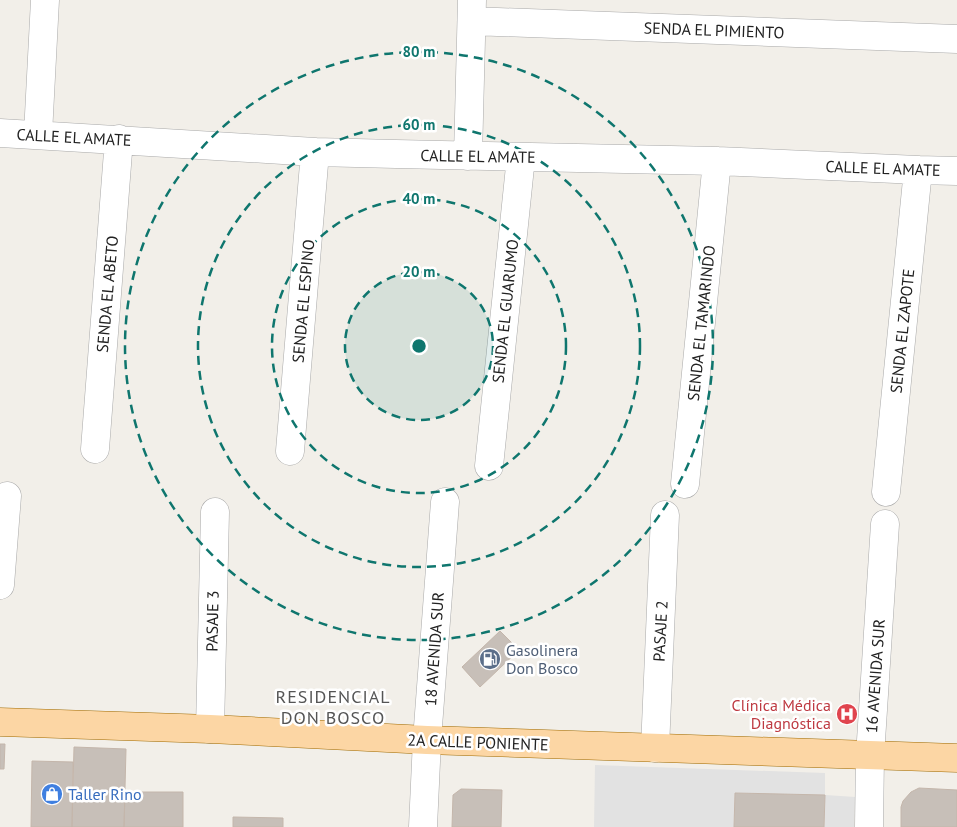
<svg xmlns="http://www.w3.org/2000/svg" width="957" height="827" viewBox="0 0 957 827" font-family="'PT Sans',sans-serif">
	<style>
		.parking { fill: #e2e2e2 }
		.building { fill: #c7bfb8; stroke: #c4b6ab }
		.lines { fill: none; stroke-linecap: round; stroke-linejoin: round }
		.minor-casing { stroke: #a9a9a9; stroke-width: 29 }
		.major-casing { stroke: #a06b00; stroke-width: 29 }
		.minor { stroke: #fff; stroke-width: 28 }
		.major { stroke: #fcd6a4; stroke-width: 28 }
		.ring { fill: none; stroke: #0f766e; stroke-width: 2.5; stroke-dasharray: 9 6 }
		.labels { text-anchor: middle; stroke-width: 5; stroke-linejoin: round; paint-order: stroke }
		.street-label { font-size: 16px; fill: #222; stroke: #fff }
		.service-label { font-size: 16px; fill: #4e5e75; stroke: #fff; text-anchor: start }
		.health-label { font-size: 16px; fill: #be3a42; stroke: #fff; text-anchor: end }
		.shop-label { font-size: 16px; fill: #366cbe; stroke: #fff; text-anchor: start }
		.neighbourhood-label { font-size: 18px; letter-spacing: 1px; fill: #555; stroke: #fff }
		.centre { fill: #0f766e; stroke: #fff; stroke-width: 2.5 }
		.ring-label { font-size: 15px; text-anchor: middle; font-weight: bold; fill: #0f766e; stroke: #fff; stroke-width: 5; stroke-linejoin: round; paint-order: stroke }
	</style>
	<rect width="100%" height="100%" fill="#f2efe9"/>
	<path class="parking" d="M595,765l230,8v22l30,2 -1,30h-30l1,-32 -90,-2 -1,34h-140z"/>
	<path class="building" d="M500,631l19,19 -39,37 -18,-20z
		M0,744h5l-1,25h-4z
		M74,747l52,2 -2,78h-52z
		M32,761l41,1 -1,65h-41z
		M919,788l38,2v37h-56v-20l2,-6 8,-9z
		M461,789l41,1 -1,37h-49l1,-32z
		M125,792h58v35h-59z
		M735,793l90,2 -1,32h-90z
		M233,817l50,1v9h-50z"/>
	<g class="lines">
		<g class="minor-casing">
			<path id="minor" d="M472,21l485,18
				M0,133l315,19 81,2 321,7 201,9 39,1
				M38,134l7,-134
				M468,156l4,-156
				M95,449l24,-310
				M290,451l25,-299
				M489,466l32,-309
				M685,484l32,-323
				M886,492l32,-322
				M0,585l7,-89
				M210,729l5,-217
				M655,748l10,-233
				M423,827l4,-87 18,-238
				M869,827l1,-71 15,-232"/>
		</g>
		<g class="major-casing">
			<path id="major" d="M0,722l210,7 217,11 530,18"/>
		</g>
		<use href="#minor" class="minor"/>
		<use href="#major" class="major"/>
	</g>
	<circle cx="419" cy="346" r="74" fill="#0f766e" fill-opacity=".12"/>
	<g class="ring">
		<circle cx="419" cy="346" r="74"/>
		<circle cx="419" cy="346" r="147"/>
		<circle cx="419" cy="346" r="221"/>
		<circle cx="419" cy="346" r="294"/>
	</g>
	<defs>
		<g id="fuel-disc" transform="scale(1.125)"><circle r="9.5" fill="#5c6f8a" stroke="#fff"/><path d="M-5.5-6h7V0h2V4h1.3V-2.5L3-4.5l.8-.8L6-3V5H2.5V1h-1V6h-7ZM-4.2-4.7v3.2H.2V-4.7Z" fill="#fff"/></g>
		<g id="hospital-disc" transform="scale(1.125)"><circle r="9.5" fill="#e0444e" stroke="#fff"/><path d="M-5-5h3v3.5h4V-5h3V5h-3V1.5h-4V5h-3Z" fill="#fff"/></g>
		<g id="shop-disc" transform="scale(1.125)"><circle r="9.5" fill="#3f7fe0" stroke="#fff"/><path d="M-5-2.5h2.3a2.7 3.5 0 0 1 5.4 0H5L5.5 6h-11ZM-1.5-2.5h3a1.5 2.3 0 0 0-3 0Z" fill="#fff"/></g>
	</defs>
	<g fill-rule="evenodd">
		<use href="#fuel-disc" x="490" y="659"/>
		<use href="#hospital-disc" x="847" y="714"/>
		<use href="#shop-disc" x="52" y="794"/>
	</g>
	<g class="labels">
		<g class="street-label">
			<text transform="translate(714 30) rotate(2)" y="6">SENDA EL PIMIENTO</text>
			<text transform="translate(74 137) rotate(3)" y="6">CALLE EL AMATE</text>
			<text transform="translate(478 156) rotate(1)" y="6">CALLE EL AMATE</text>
			<text transform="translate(883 168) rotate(2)" y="6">CALLE EL AMATE</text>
			<text transform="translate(107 294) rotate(-85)" y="6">SENDA EL ABETO</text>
			<text transform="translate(303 301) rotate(-85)" y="6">SENDA EL ESPINO</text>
			<text transform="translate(505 311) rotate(-84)" y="6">SENDA EL GUARUMO</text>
			<text transform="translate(701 323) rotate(-84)" y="6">SENDA EL TAMARINDO</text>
			<text transform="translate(902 331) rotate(-84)" y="6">SENDA EL ZAPOTE</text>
			<text transform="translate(212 621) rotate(-89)" y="6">PASAJE 3</text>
			<text transform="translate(660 631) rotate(-87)" y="6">PASAJE 2</text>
			<text transform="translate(434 649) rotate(-86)" y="6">18 AVENIDA SUR</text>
			<text transform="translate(875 676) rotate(-86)" y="6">16 AVENIDA SUR</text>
			<text transform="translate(478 742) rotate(2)" y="6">2A CALLE PONIENTE</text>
		</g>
		<g class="service-label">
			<text x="506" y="656">Gasolinera<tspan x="506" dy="18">Don Bosco</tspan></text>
		</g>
		<g class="health-label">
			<text x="831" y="711">Clínica Médica<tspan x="831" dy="18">Diagnóstica</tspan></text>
		</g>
		<g class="shop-label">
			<text x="68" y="800">Taller Rino</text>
		</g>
		<g class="neighbourhood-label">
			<text x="333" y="703">RESIDENCIAL<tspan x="333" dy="21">DON BOSCO</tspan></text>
		</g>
	</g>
	<circle cx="419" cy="346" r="8" class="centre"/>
	<g class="ring-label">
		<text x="419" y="57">80 m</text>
		<text x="419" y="130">60 m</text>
		<text x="419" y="204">40 m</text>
		<text x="419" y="277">20 m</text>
	</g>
</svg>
